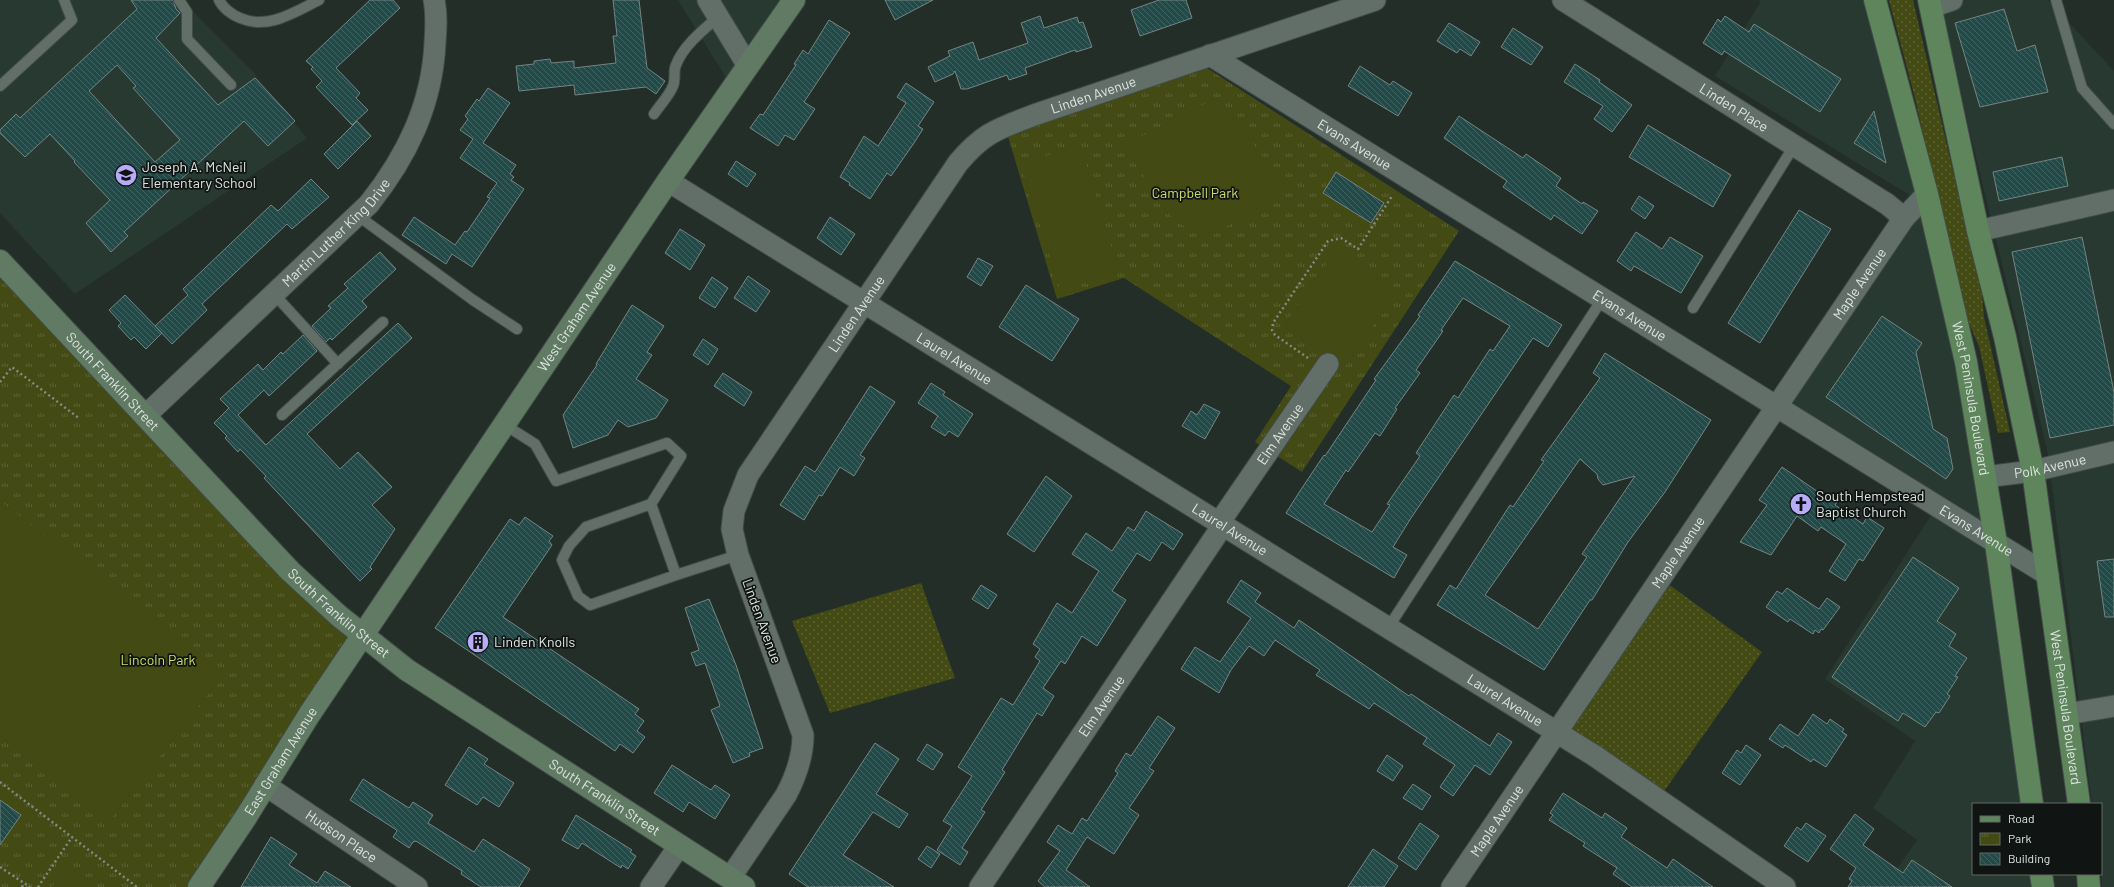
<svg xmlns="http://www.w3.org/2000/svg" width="2114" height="887" viewBox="0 0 2114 887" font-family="Barlow,sans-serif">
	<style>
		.built { fill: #273931 }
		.grass { fill: url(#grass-dots) }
		.park { fill: url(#park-tufts) }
		.pitch { fill: #434a13 }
		.building { fill: url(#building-back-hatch); stroke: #758483; fill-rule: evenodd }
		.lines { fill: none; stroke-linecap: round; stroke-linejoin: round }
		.lane-casing { stroke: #434c48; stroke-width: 12 }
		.street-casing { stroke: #434c48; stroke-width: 23 }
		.secondary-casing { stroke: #434c48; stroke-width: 24 }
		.primary-casing { stroke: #434c48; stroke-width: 24 }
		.path { stroke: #828b86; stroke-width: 2.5; stroke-dasharray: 2 3; stroke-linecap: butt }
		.lane { stroke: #626f69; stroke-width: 10 }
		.street { stroke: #626f69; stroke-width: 21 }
		.secondary { stroke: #607a63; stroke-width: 22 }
		.primary { stroke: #5e855c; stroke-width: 22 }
		.labels { text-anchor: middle; stroke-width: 3.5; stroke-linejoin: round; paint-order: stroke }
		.street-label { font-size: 14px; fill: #dee5e1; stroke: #101513 }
		.poi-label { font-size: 14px; fill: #dee5e1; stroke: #101513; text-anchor: start }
		.park-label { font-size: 14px; fill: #cddf67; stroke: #101513 }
	</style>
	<defs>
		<pattern id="grass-dots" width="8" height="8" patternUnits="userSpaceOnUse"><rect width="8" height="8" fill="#434a13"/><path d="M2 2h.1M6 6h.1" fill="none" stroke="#5e6435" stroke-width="1.8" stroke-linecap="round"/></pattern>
		<pattern id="park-tufts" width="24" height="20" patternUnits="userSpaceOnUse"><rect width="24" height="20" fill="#434a13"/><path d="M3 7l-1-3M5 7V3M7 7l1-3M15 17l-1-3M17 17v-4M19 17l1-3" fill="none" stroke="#5e6435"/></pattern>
		<pattern id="building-back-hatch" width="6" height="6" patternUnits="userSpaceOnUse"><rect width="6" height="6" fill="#214a48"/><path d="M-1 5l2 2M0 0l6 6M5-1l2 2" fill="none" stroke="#416462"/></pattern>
	</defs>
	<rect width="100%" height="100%" fill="#232e29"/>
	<path class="built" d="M0,0h185l3,5 16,18 50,50 53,65 -232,156 -75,-81z
		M678,0h117l-62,89z
		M1759,0h107l58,204 38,161 36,225 29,214h-54v70h64l2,13h-155l33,-47 -44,-32 42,-67 -90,-62 109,-168 -155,-97 131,-195 14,-15 -209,-128 45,-73z
		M1938,0h110l66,71v816h-12l-1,-83h-9l-44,-350z"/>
	<path class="grass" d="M1889,0h24l69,295 2,22 26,115 -12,1 -19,-87 -16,-36 -48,-212z
		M1664,581l98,71 -102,145 -100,-66z
		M921,583l34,95 -125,35 -38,-92z"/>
	<path class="park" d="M1207,68l252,163 -157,241 -47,-30 36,-56 -167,-108 -67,21 -51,-169z
		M0,261l363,375 -164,251h-199z"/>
	<path class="pitch" d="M1217,98l69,88c-18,16 -36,29 -57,39 -4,2 -10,6 -14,7 -48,6 -71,-55 -87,-89z
		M1080,146l39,125 -59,18 -39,-125z
		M1335,251l61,40 -51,76 -61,-41z
		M0,501l224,173 -114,146 -110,-85z
		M66,866l32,21h-46z"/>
	<path class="building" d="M131,0h42l3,9 4,4 -24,25 62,67 37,-27 40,43 -27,25 -24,-25 -120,111 4,4 -17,16 -25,-29 24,-23 -36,-38 1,-1 -25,-27 -25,23 -25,-24v-3l16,-16 4,4 117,-109zM117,65l19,21 -3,2 47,52 -25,22 -66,-71z
		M370,0h23l7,8 -64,60 24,25 -4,5 12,12 -16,15 -36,-38 6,-6 -11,-12 2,-2 -7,-6z
		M613,0h26l8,68 18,13 -9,13 -10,-7 -71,8 -1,-10 -55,6 -3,-25 18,-2v-3l16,-2 1,4 23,-2v7l42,-5 -3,-27h4z
		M885,0h48l-38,20z
		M1159,0h27l6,18 -52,18 -9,-26z
		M2004,9l13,42 18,-6 13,47 -68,15 -25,-84z
		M1040,16l4,12 33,-11 2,6 4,-1 9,25 -16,5 -1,-2 -50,18 2,6 -18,6 -2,-5 -40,14h-6l-6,-18 -2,3 -18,8 -7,-15 22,-11 -2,-5 25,-9 6,18 49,-17 -7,-20z
		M1725,16l24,16 5,-8 87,55 -21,33 -96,-61 -2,4 -19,-12 15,-24 3,3z
		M829,20l21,13 -46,69 11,7 -21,31 -9,-5 -7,11 -28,-18 10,-14 3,1 33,-50 -2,-1 9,-14 5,4z
		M1449,23l31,19 -9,14 -11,-7 -3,4 -20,-12z
		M1513,28l30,19 -12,18 -30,-18z
		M1575,64l25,16 -1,2 33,23 -20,27 -18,-13 9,-13 -39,-24z
		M1360,66l30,19 3,-4 19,12 -14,23 -50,-30z
		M906,83l28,19 -16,24 5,3 -9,14 -23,33 -4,-3 -17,26 -21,-14 1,-2 -10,-6 24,-41 14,10 28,-43 -9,-6z
		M488,88l22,15 -27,40 33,22 -6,9 4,3 -3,3 13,9 -52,78 -20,-13 -6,10 -44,-29 12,-18 41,28 10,-14 2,1 23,-34 -3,-1 10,-14 -37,-25 13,-19 -13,-9 8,-11 -3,-3 12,-17 2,2z
		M1874,111l12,52 -32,-20z
		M1459,116l64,42 3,-4 35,24 -5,8 26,18 1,-2 15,9 -16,23 -28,-19 -3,5 -19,-13 -29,-20 4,-6 -63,-43z
		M357,121l14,15 -33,33 -14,-15z
		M1648,125l83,50 -18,32 -84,-50z
		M2062,157l6,29 -69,15 -6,-29z
		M736,161l20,13 -9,13 -19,-13z
		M1336,172l48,31 -13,20 -48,-30z
		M311,179l18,18 -37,32 -5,-5 -85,80 5,6 -35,34 -17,-18 33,-31 -5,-6 88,-84 7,6z
		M1639,196l15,10 -9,13 -14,-10z
		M1799,210l32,19 -71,114 -32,-20z
		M830,217l25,17 -14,21 -24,-17z
		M680,229l25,16 -15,25 -25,-17z
		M1636,232l26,17 8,-12 33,19 -22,37 -47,-27 -3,5 -14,-10z
		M2082,237l32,155v33l-64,13 -38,-186z
		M380,252l16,17 -34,32 5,6 -35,33 -2,-2 -4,4 -14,-16 19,-18 -3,-2 20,-18 -4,-4z
		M978,258l15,8 -12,20 -14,-9z
		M1455,261l107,64 -14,22 -15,-9 -122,180 -18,29 14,8 -13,23 -108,-65 14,-22 24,-36 1,1 51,-76 -2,-1 46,-63 -2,-1zM1463,298l47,28 -17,25 -3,-2 -32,49 -4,-3 -17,26 -21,32 4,3 -33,48 3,1 -18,27 -48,-28 22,-34 2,2 27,-39 5,3 17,-27 -2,-1 25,-35 -4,-3 27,-39 -2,-1z
		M748,276l22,15 -14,21 -22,-14z
		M712,277l16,11 -13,20 -16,-10z
		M1026,285l53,34 -27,42 -53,-34z
		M125,295l37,38 -16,16 -12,-12 -3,3 -13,-14 3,-3 -12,-13z
		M632,305l32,21 -17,26 5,3 -16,24 32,21 -12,18 -28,9 -10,-7 -10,15 -35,13 -10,-33 34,-50 -1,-1z
		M1882,316l40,27 -6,9 17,77 14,9 6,31 -7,10 -120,-82z
		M398,323l14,15 -105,96 33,35 18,-17 34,35 -20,18 23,24 -25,38 2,2 -12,12 -96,-103 2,-2 -26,-27 -2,3 -13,-14 2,-2 -13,-13 15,-15 -9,-9 38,-35 5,6 18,-18 2,2 20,-19 14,16 -48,45 -5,-6 -26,25 28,30z
		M703,339l15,10 -10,16 -15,-10z
		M1605,353l106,67 -46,72 -37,50 -36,58h-2l-46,70 -107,-65 13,-20 6,4 54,-84 3,2 31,-46 -3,-1 59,-82 -7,-5zM1580,459l17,15 1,5 5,6 32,-9 -53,78 5,3 -49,72 -53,-34z
		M723,373l29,19 -8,14 -30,-20z
		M931,383l14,9 -2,3 30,19 -15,23 -9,-6 -4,5 -14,-9 7,-11 -20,-13z
		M870,386l25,16 -35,53 5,3 -11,18 -14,-9 -18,29 -3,-1 -15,25 -24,-15 25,-39 10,6z
		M1204,404l16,8 -15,27 -23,-13 9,-15 6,4z
		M1782,467l42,29 2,-2 11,8 -2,3 28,19 4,-7 17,11 -21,33 -4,-2 -14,22 -16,-10 17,-27 -25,-17 -3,4 -21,-15 -26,39 -31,-13 27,-37 -8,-5z
		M1046,476l26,20 -38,56 -27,-18z
		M1146,511l37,23 -10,16 -11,-8 -12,19 -13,-8 -25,38 14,9 -29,46 -15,-10 -17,28 -4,-3 -18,27 11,8 -12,20 -5,-3 -35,57 3,2 -24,38 4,2 -23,36 6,4 -8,13 -23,-15 15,-24 -9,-5 29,-45 -14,-9 43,-69 12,7 27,-44 -5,-4 5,-8 -7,-5 24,-41 15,10 27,-42 -27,-17 14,-21 26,18 16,-24 6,4z
		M525,517l28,19 -4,5 3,4 -49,72 136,92 -4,5 9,7 -7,10 8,6 -12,16 -13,-9 -5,7 -180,-123 75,-109 9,6z
		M1913,557l46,31 -22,33 19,13 -7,12 18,12 -12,18 3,1 -11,17 3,2 -11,17 -3,-1 -11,15 -22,-14 -5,8 -66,-44z
		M2114,559v58h-9l-8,-56z
		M1241,580l20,13 -6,9 39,26 5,-8 110,76 2,-2 79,52 8,-13 14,9 -22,33 -15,-10 -22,31 -13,-9 15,-22 -32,-21 4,-6 -53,-35 -5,6 -53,-34 4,-5 -45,-30 -11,16 -15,-10 -18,24 -12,23 -38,-24 14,-22 25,15 31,-44 -24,-16z
		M981,585l16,10 -9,14 -16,-10z
		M1787,588l32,21 8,-11 13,9 -17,23 -2,-1 -2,4 -4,-3 -2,4 -23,-15 -2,3 -22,-15 11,-16 5,3z
		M709,599l27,66 27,83 -14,5 1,3 -17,7 -22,-53 9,-4 -15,-43 -9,3 -5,-13 8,-3 -14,-42z
		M1813,714l14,10 3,-5 14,10 -2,3 5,3 -21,32 -13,-8 -2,3 -26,-17 -2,3 -14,-9 11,-15 18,12z
		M1158,716l17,12 -26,40 5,3 -25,37 10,7 -25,39 -27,-17 -21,33 24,17h-45l-7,-6 22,-30 -13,-9 11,-17 14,9 10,-16 5,3 31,-48 -3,-2 11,-18 5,3z
		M875,743l24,16 -23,35 32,20 -9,14 -26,-16 -30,43 51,32h-86l-19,-13z
		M927,744l16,10 -10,16 -16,-10z
		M1746,745l15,10 -21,30 -18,-12 15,-23 4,3z
		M469,747l19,12 -4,5 30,19 -15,24 -16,-10 -6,8 -32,-20z
		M1387,755l16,11 -10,15 -16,-10z
		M672,765l39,25 4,-5 15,10 -15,24 -26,-17 -6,10 -29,-19z
		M363,779l46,29 4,-6 20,13 -5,8 46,29 9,-13 47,30 -11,18h-38l-20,-13 1,-3 -46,-30 -3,1 -4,6 -16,-11 4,-6 -2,-2 -45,-29z
		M1413,784l18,12 -9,14 -19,-12z
		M1563,793l39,25 3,-5 22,15 -6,9 46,31 6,-9 40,28h-81l-19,-13 4,-6 -34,-22 2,-3 -36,-23 4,-5 -3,-2z
		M0,800l21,15 -21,30z
		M1855,814l19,15 -11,16 40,28 9,-13 40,27h-104l4,-6 -3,-2 7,-11 -26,-19z
		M576,815l56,35 -2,2 6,4 -8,13 -6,-4 -1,3 -39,-25 -4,6 -16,-9z
		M1420,823l19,13 -23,34 -18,-12z
		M1806,823l20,13 -18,26 -24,-16 13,-19 4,3z
		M271,837l26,17 -8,11 28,18 8,-12 26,16h-110z
		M927,846l13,8 -9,14 -13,-9z
		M1373,849l25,17 -14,21h-36z"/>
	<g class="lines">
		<g class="lane-casing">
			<path id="lane" d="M179,0l8,12v27l44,46
				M219,0c4,8 13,15 21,18 28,12 53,-5 79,-18
				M2056,0l26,88 32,36
				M0,86l72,-66 -8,-20
				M654,114c6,-9 15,-18 19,-28 3,-7 0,-15 3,-21 7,-19 27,-35 42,-48
				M357,215l116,85 44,29
				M274,294l64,70
				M1693,308l101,-162
				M282,415l101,-93
				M505,425l30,19 21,37 111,-38 14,13 -30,48 25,71 62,-20
				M651,504l-65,23 -17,19 -7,14 16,36 12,9 86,-30
				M1388,628l215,-330"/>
		</g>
		<g class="street-casing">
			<g id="street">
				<path d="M708,0l40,66"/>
				<path id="s1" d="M1563,0l324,204 17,14"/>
				<path d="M1931,7l21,-7"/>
				<path id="s2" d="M1210,55l838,520"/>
				<path id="s3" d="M668,181l927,575 190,131"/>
				<path d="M1978,231l136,-31"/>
				<path id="s4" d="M145,416l224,-212c38,-48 63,-99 66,-161 1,-15 2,-29 -1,-43"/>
				<path id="s5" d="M1985,477l48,-6 81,-19"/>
				<path id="s6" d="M1219,523l109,-159"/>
				<path d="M2067,714l47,-8"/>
				<path id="s7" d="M265,785l152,102"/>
				<path id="s8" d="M730,878l56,-83c9,-17 17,-40 17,-60l-65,-180 -6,-26 2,-18 14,-36 210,-312c26,-31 40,-34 76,-48l341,-115"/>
				<path d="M651,887l28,-41"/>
				<path id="s9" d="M980,887l243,-362"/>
				<path id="s10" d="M1452,887l452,-669 23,-24"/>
			</g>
		</g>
		<g class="secondary-casing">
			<g id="secondary">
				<path id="s11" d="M0,261l290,310 49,45 68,54 337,217"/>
				<path id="s12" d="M199,887l47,-70 63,-102 359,-534 126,-181"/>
			</g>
		</g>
		<g class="primary-casing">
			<g id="primary">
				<path id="s13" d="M1875,0l52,194 39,168 30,181 36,261"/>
				<path id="s14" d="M1929,0l49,231 27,106 28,134 46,333"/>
				<path d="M2041,874l2,13"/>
				<path d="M2088,874l1,13"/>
			</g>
		</g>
		<path class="path" d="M1308,358l-33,-23 -3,-5 1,-7 55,-82 13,-3 17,11 34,-53
			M0,382l12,-15 68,52
			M0,782l137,105
			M0,867l30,20
			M22,887l2,-4
			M38,887l34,-50"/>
		<use href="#lane" class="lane"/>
		<use href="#street" class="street"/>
		<use href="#secondary" class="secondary"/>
		<use href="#primary" class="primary"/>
	</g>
	<defs>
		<g id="school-disc" transform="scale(1.15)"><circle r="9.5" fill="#b6acf8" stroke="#101513"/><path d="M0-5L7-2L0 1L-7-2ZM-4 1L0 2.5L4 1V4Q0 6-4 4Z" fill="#111"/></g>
		<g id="church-disc" transform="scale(1.15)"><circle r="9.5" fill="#b6acf8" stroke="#101513"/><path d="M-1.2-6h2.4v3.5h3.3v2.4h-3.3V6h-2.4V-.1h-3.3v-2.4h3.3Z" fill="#111"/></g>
		<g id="building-disc" transform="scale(1.15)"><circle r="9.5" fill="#b6acf8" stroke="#101513"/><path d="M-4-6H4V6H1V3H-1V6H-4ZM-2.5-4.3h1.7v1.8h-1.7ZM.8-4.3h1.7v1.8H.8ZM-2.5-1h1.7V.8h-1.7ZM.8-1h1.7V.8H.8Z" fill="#111"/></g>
	</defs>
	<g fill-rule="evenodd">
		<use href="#school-disc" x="126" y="175"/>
		<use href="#church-disc" x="1801" y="504"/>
		<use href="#building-disc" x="478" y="642"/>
	</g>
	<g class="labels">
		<g class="street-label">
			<text dy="5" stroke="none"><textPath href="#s8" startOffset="968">Linden Avenue</textPath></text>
			<text dy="5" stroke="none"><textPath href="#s1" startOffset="202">Linden Place</textPath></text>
			<text dy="5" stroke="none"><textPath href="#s2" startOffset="170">Evans Avenue</textPath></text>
			<text dy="5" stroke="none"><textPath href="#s4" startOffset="265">Martin Luther King Drive</textPath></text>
			<text dy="5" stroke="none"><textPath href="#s10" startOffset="728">Maple Avenue</textPath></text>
			<text dy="5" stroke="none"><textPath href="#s8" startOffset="632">Linden Avenue</textPath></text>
			<text dy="5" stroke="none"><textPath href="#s2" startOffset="494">Evans Avenue</textPath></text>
			<text dy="5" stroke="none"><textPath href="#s12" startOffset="684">West Graham Avenue</textPath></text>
			<text dy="5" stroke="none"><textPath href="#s3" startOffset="337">Laurel Avenue</textPath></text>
			<text dy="5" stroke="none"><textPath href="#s11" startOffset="165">South Franklin Street</textPath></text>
			<text dy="5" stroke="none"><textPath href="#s13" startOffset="410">West Peninsula Boulevard</textPath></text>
			<text dy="5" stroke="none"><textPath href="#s6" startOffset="108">Elm Avenue</textPath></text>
			<text dy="5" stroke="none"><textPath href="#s5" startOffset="66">Polk Avenue</textPath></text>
			<text dy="5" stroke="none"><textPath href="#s3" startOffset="661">Laurel Avenue</textPath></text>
			<text dy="5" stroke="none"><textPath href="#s2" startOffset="902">Evans Avenue</textPath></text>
			<text dy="5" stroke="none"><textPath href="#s10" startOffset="404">Maple Avenue</textPath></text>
			<text dy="5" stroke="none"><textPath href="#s11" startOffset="489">South Franklin Street</textPath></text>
			<text transform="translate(762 621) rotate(70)" y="5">Linden Avenue</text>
			<text dy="5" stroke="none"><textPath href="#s3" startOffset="985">Laurel Avenue</textPath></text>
			<text dy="5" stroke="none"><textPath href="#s9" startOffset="218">Elm Avenue</textPath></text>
			<text dy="5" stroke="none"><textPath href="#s14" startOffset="721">West Peninsula Boulevard</textPath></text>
			<text dy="5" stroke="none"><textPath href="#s12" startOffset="150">East Graham Avenue</textPath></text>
			<text dy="5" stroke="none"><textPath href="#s11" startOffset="813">South Franklin Street</textPath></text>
			<text dy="5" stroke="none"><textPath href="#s10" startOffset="80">Maple Avenue</textPath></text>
			<text dy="5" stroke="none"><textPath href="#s7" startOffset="92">Hudson Place</textPath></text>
		</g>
		<g class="poi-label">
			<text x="142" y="172">Joseph A. McNeil<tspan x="142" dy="16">Elementary School</tspan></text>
			<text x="1816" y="501">South Hempstead<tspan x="1816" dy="16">Baptist Church</tspan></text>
			<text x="494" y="647">Linden Knolls</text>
		</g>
		<g class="park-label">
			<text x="1195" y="198">Campbell Park</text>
			<text x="158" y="665">Lincoln Park</text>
		</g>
	</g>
	<rect x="1972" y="803" width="130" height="72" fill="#101513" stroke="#626865"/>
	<rect x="1980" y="816" width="20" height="6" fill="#5e855c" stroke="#626865"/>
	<text x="2008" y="823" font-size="12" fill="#dee5e1">Road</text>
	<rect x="1980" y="833" width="20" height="12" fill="url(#park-tufts)" stroke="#626865"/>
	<text x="2008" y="843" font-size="12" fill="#dee5e1">Park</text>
	<rect x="1980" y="853" width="20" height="12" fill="url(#building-back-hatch)" stroke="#626865"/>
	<text x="2008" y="863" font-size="12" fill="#dee5e1">Building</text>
</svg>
